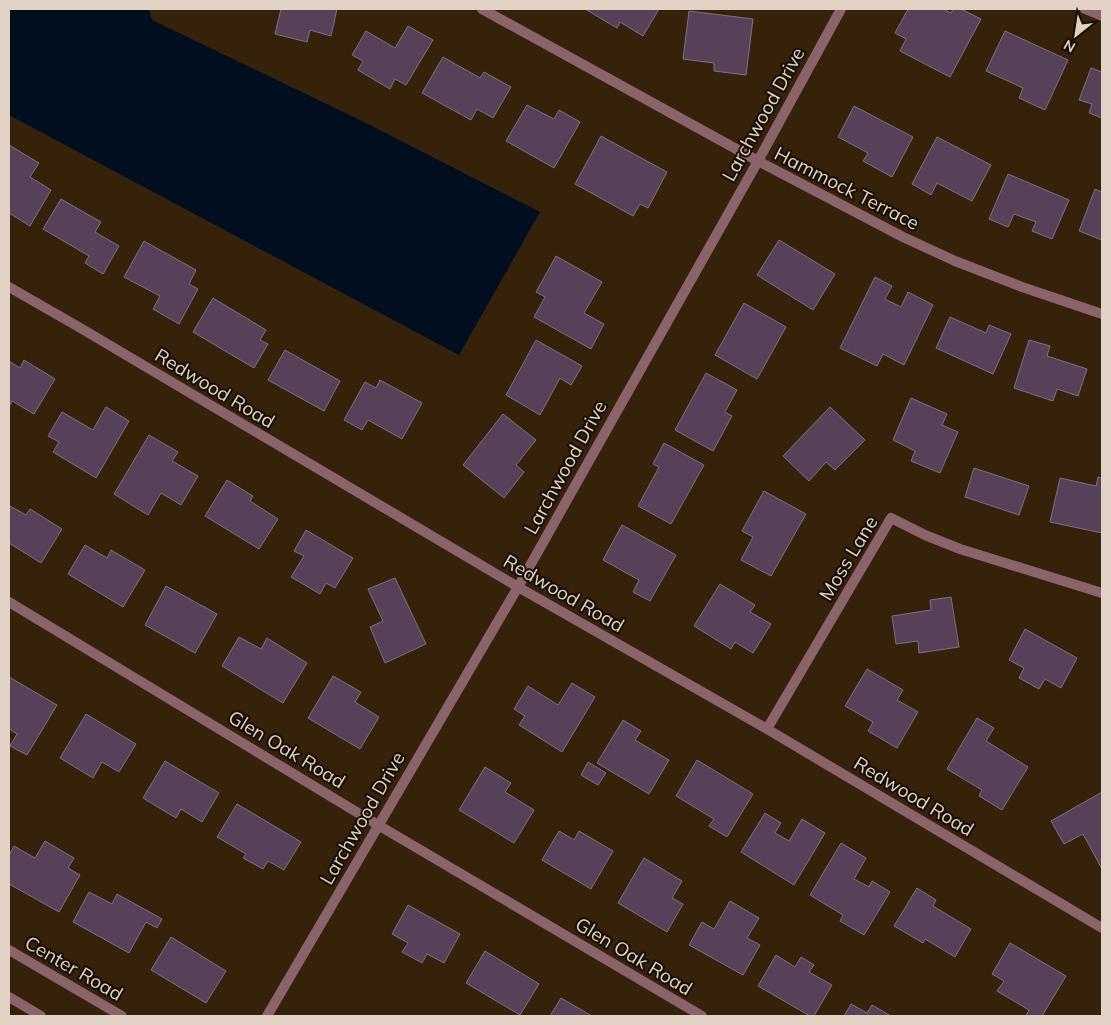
<svg xmlns="http://www.w3.org/2000/svg" width="1111" height="1025" viewBox="0 0 1111 1025" font-family="Mulish,sans-serif">
	<style>
		.water { fill: #000e20 }
		.building { fill: #564158; stroke: #856d86 }
		.lines { fill: none; stroke-linecap: round; stroke-linejoin: round }
		.minor { stroke: #8b636b; stroke-width: 10 }
		.tertiary { stroke: #8b636b; stroke-width: 10 }
		.labels { text-anchor: middle; stroke-width: 4; stroke-linejoin: round; paint-order: stroke }
		.street-label { font-size: 19px; fill: #e1d2c5; stroke: #170d05 }
	</style>
	<rect width="100%" height="100%" fill="#36210b"/>
	<path class="water" d="M9,9h140l3,11 216,104 172,88 -81,143 -450,-240z"/>
	<path class="building" d="M281,9h56l-6,27 -21,-6 -3,12 -32,-8z
		M585,9h74l-16,27 -23,-14 -3,6z
		M908,9h35l8,4 2,-4h8l20,10 -31,58 -50,-26 6,-12 -11,-6z
		M689,11l64,8 -7,56 -32,-4v-8l-31,-4z
		M408,26l25,14 -27,45 -11,-6 -5,10 -32,-19 5,-9 -11,-6 14,-24 29,17z
		M1005,31l63,29 -23,50 -26,-12 4,-10 -37,-17z
		M443,57l37,21 4,-6 27,15 -18,31 -16,-9 -6,11 -49,-27z
		M1091,68l11,4v46l-13,-5 3,-9 -13,-4z
		M527,105l27,14 5,-9 21,12 -26,46 -48,-27z
		M854,106l59,31 -21,40 -29,-16 5,-8 -30,-16z
		M601,136l66,36 -19,36 -8,-4 -7,12 -58,-32z
		M937,137l54,28 -19,36 -35,-18 -6,12 -19,-11z
		M9,145l30,18 -9,14 21,13 -21,36 -21,-13z
		M1008,174l61,26 -17,39 -20,-8 4,-9 -22,-8 -6,13 -19,-8z
		M1095,189l7,3v48l-23,-9z
		M61,199l40,23 -6,10 24,14 -16,28 -18,-11 4,-7 -46,-27z
		M779,240l56,34 -22,36 -56,-35z
		M144,241l52,29 -7,14 9,5 -19,35 -26,-15 7,-13 -36,-19z
		M556,256l46,26 -18,31 20,11 -13,25 -57,-32 11,-20 -9,-5z
		M875,277l17,9 -7,13 16,8 7,-15 25,13 -29,60 -21,-11 -6,12 -37,-18z
		M213,298l53,32 -6,10 8,4 -14,24 -61,-36z
		M744,303l42,24 -29,52 -42,-24z
		M950,317l36,16 3,-8 22,9 -18,40 -57,-26z
		M536,340l46,26 -11,19 -11,-7 -20,37 -34,-20z
		M1029,340l21,6 -3,10 40,13 -9,27 -21,-7 -4,12 -39,-13z
		M285,350l55,31 -16,30 -56,-31z
		M24,360l31,19 -21,35 -22,-13 -3,6v-46l11,7z
		M706,373l31,17 -12,22 7,4 -19,35 -38,-21z
		M380,380l42,23 -20,36 -34,-19 -6,10 -18,-10 21,-38 11,6z
		M911,398l36,16 -5,11 16,7 -18,41 -29,-12 4,-10 -22,-11z
		M106,407l23,14 -33,57 -43,-26 6,-10 -11,-6 14,-24 31,18z
		M830,407l35,33 -30,30 -9,-8 -17,19 -26,-25z
		M503,414l33,26 -20,25 8,7 -20,26 -41,-33z
		M149,435l29,17 -6,9 26,15 -17,29 -20,-12 -13,22 -34,-21z
		M664,443l40,22 -33,59 -33,-18 21,-39 -6,-3z
		M974,468l55,18 -10,29 -54,-18z
		M1098,477l4,1v55l-52,-11 10,-44 36,8z
		M227,480l26,16 -3,5 28,18 -19,30 -54,-33z
		M764,491l42,23 -35,62 -30,-16 12,-23 -11,-6z
		M10,506l16,9 4,-6 32,20 -21,34 -32,-20v-35z
		M622,525l54,30 -26,46 -17,-9 6,-12 -36,-20z
		M306,530l47,28 -18,30 -9,-5 -6,11 -29,-17 13,-21 -10,-5z
		M85,545l22,13 4,-8 34,20 -22,37 -55,-33z
		M395,578l31,66 -41,19 -15,-36 13,-6 -15,-32z
		M720,584l35,21 -5,7 21,12 -18,29 -18,-11 -4,7 -37,-23z
		M166,586l51,28 -22,39 -50,-28z
		M951,597l8,50 -40,6 -1,-12 -22,3 -4,-28 39,-6 -1,-10z
		M1025,629l52,29 -16,30 -16,-9 -6,10 -20,-11 5,-10 -15,-8z
		M239,637l22,12 6,-11 40,25 -24,40 -61,-37z
		M867,669l36,21 -6,10 21,12 -21,36 -29,-17 5,-9 -28,-16z
		M333,676l28,16 -6,10 24,15 -19,32 -52,-31z
		M9,677l48,28 -30,50 -17,-9 7,-12 -8,-5z
		M572,683l23,14 -33,55 -43,-27 6,-9 -11,-7 14,-23 30,19z
		M86,714l50,30 -17,28 -17,-10 -9,16 -33,-20z
		M977,718l17,10 -8,13 42,26 -26,43 -23,-14 3,-6 -35,-21z
		M623,720l18,11 -6,9 34,20 -20,34 -52,-31z
		M697,760l56,34 -26,43 -18,-11 5,-7 -38,-23z
		M165,761l54,32 -17,29 -21,-13 -5,9 -33,-20z
		M588,762l18,11 -8,12 -17,-10z
		M485,767l26,16 -6,9 29,18 -20,33 -55,-33z
		M1102,792v77l-19,-35 -19,10 -13,-23z
		M237,804l64,38 -17,28 -16,-9 -5,8 -20,-11 3,-4 -29,-17z
		M765,813l16,10 -6,10 14,8 13,-22 23,14 -31,52 -53,-33z
		M559,831l15,9 5,-9 34,20 -22,38 -49,-29z
		M45,841l29,17 -6,10 12,7 -21,37 -50,-28v-29l5,-9 21,12z
		M841,843l25,15 -12,21 15,8 3,-6 18,11 -26,43 -24,-14 3,-6 -33,-20z
		M644,858l38,23 -10,17 11,6 -16,28 -49,-29z
		M917,888l19,12 -3,6 38,23 -16,28 -30,-18 -2,4 -29,-17z
		M89,892l23,12 5,-10 45,25 -5,9 -11,-6 -17,31 -56,-31z
		M730,901l29,17 -12,20 13,7 -17,30 -54,-30 13,-23 12,7z
		M408,905l52,29 -16,29 -17,-9 -5,9 -20,-11 6,-9 -16,-9z
		M171,937l55,34 -20,32 -55,-33z
		M1010,943l56,33 -24,40h-16l3,-6 -32,-19 7,-10 -12,-7z
		M485,951l54,33 -19,31 -54,-32z
		M776,955l19,12 6,-10 13,8 -5,7 23,13 -18,31h-4l-52,-30z
		M561,998l31,18h-42z
		M851,1004l16,9 5,-8 19,11h-47z"/>
	<g class="lines">
		<path class="minor" d="M482,9l276,152 145,76 52,24 67,26 80,27
			M1085,9l17,7
			M9,287l68,39 441,261 249,142 335,199
			M9,602l369,223 324,191
			M767,729l124,-211 34,17 35,14 142,44
			M267,1016l251,-429 240,-426 83,-152"/>
		<path class="tertiary" d="M9,950l113,66
			M9,997l32,19"/>
	</g>
	<g class="labels">
		<g class="street-label">
			<text transform="translate(763 114) rotate(-61)" y="7">Larchwood Drive</text>
			<text transform="translate(847 188) rotate(27)" y="7">Hammock Terrace</text>
			<text transform="translate(215 388) rotate(31)" y="7">Redwood Road</text>
			<text transform="translate(565 467) rotate(-61)" y="7">Larchwood Drive</text>
			<text transform="translate(848 558) rotate(-59)" y="7">Moss Lane</text>
			<text transform="translate(564 593) rotate(30)" y="7">Redwood Road</text>
			<text transform="translate(287 749) rotate(31)" y="7">Glen Oak Road</text>
			<text transform="translate(914 796) rotate(31)" y="7">Redwood Road</text>
			<text transform="translate(362 818) rotate(-60)" y="7">Larchwood Drive</text>
			<text transform="translate(634 956) rotate(31)" y="7">Glen Oak Road</text>
			<text transform="translate(74 968) rotate(30)" y="7">Center Road</text>
		</g>
	</g>
	<rect width="1111" height="1025" fill="none" stroke="#e1d2c5" stroke-width="20"/>
	<g transform="translate(1076 35) rotate(210)" stroke="#170d05" stroke-width="4" paint-order="stroke">
	<path d="M0-4L9 19L0 12L-9 19Z" fill="#e1d2c5"/>
	<text y="-8" font-size="14" font-weight="bold" text-anchor="middle" fill="#e1d2c5">N</text>
	</g>
</svg>
